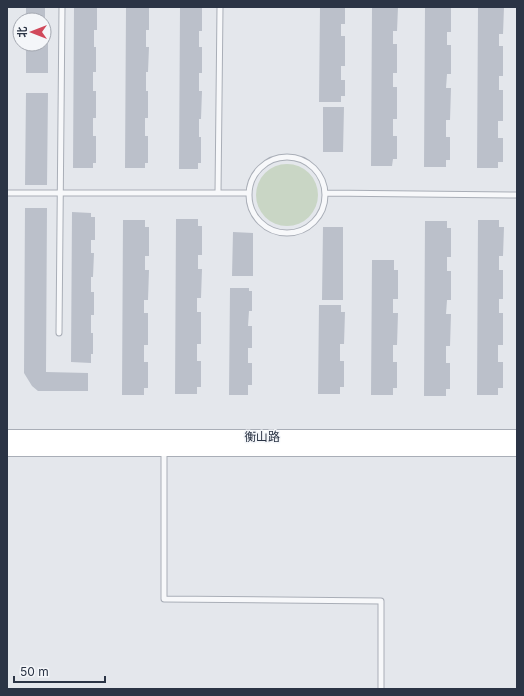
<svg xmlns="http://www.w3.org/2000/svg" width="524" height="696" viewBox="0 0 524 696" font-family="Inter,'Noto Sans SC',sans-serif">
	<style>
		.green { fill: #c9d6c5 }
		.building { fill: #bbc0ca }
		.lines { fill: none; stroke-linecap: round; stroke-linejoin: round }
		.lane-casing { stroke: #a9aeb7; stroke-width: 7 }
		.secondary-casing { stroke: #a9aeb7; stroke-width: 16 }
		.lane { stroke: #f7f8fa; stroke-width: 5 }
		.secondary { stroke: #fff; stroke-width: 14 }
		.labels { text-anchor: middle; stroke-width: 3; stroke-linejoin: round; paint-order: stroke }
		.street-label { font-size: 12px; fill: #2b3445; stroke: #f4f6f9 }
	</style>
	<rect width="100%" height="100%" fill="#e4e7ec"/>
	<path class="green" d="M256 195a31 31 0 1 1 62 0a31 31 0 1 1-62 0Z"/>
	<path class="building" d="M26,7h22l-3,1v12h-19z
		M74,7h23v23h-3v17h2v25h-3v19h3v27h-3v18h3v27h-3v5h-20z
		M126,7h23v23h-3v17h3l-1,25h-2v19h2v27h-3v18h3v27h-3v5h-20z
		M180,7h22v24h-3v16h3v26h-3v18h3l-1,28h-2v18h2v26h-3v6h-19z
		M320,7h25v17h-4v12h4v30h-4v14h4v16h-4v6h-22z
		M372,7h26l-1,24h-4v13h4v29h-4v14h4v32h-4v17h4v23h-4l-1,7h-21z
		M425,7h26v25h-4v13h4v29h-4l-1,14h5l-1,32h-4v17h4v23h-4v7h-22z
		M478,7h26l-1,27h-4v12h4v30h-4v14h4v31h-5v17h5v24h-5v6h-21z
		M44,37h4v36h-22v-29h18z
		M26,93h22l-1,92h-22z
		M323,107h21l-1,45h-20z
		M25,208h22l-1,164 42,1v18h-50l-6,-5 -8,-13z
		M72,212l19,1v4h4v23h-4v13h3l-1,24h-2v15h3v23h-3v18h2v21h-2v9l-20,-1z
		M176,219h22v7h4v29h-4v14h4l-1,29h-4v14h4v32h-4v17h4v26h-4v7h-22z
		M123,220h22v7h4v29h-4v14h4l-1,30h-4v13h4v32h-4v17h4v26h-4v7h-22z
		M478,220h21v7h5l-1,29h-4v14h4v29h-4v14h4v32h-5v17h5v26h-5v7h-21z
		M425,221h22v7h4v29h-4v14h4v29h-4l-1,14h5l-1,32h-4v17h4v26h-4v7h-22z
		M323,227h20v73h-21z
		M233,232l20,1v43h-21z
		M372,260h22v10h4v29h-5v14h5l-1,32h-4v17h4v26h-4v7h-22z
		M230,288h19v3h3v20h-3l-1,15h4v22h-4v15h4v22h-4v10h-19z
		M319,305h22v7h4l-1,32h-4v17h4v26h-4v7h-22z"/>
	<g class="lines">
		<g class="lane-casing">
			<path id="lane" d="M249 195a38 38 0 1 1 76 0a38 38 0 1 1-76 0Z
				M7,193h242
				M218,193l2,-186
				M325,193l192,2
				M59,333l3,-326
				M164,450v149l217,2v88"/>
		</g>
		<g class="secondary-casing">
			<path id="secondary" d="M7,437h510
				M7,449h510"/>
		</g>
		<use href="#lane" class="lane"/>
		<use href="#secondary" class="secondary"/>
	</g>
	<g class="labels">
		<g class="street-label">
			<text x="262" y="441">衡山路</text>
		</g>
	</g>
	<rect width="524" height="696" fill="none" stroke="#2b3445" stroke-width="16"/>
	<g transform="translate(32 32) rotate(270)"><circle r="19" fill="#f4f6f9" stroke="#a4a8b1"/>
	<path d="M0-3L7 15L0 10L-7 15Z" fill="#d1495b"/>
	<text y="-6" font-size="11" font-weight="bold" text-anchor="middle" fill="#2b3445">北</text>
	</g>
	<path d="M14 676v6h91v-6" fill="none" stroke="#2b3445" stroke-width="2"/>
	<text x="20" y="676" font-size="12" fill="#2b3445" stroke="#f4f6f9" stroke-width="3" paint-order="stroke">50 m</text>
</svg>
